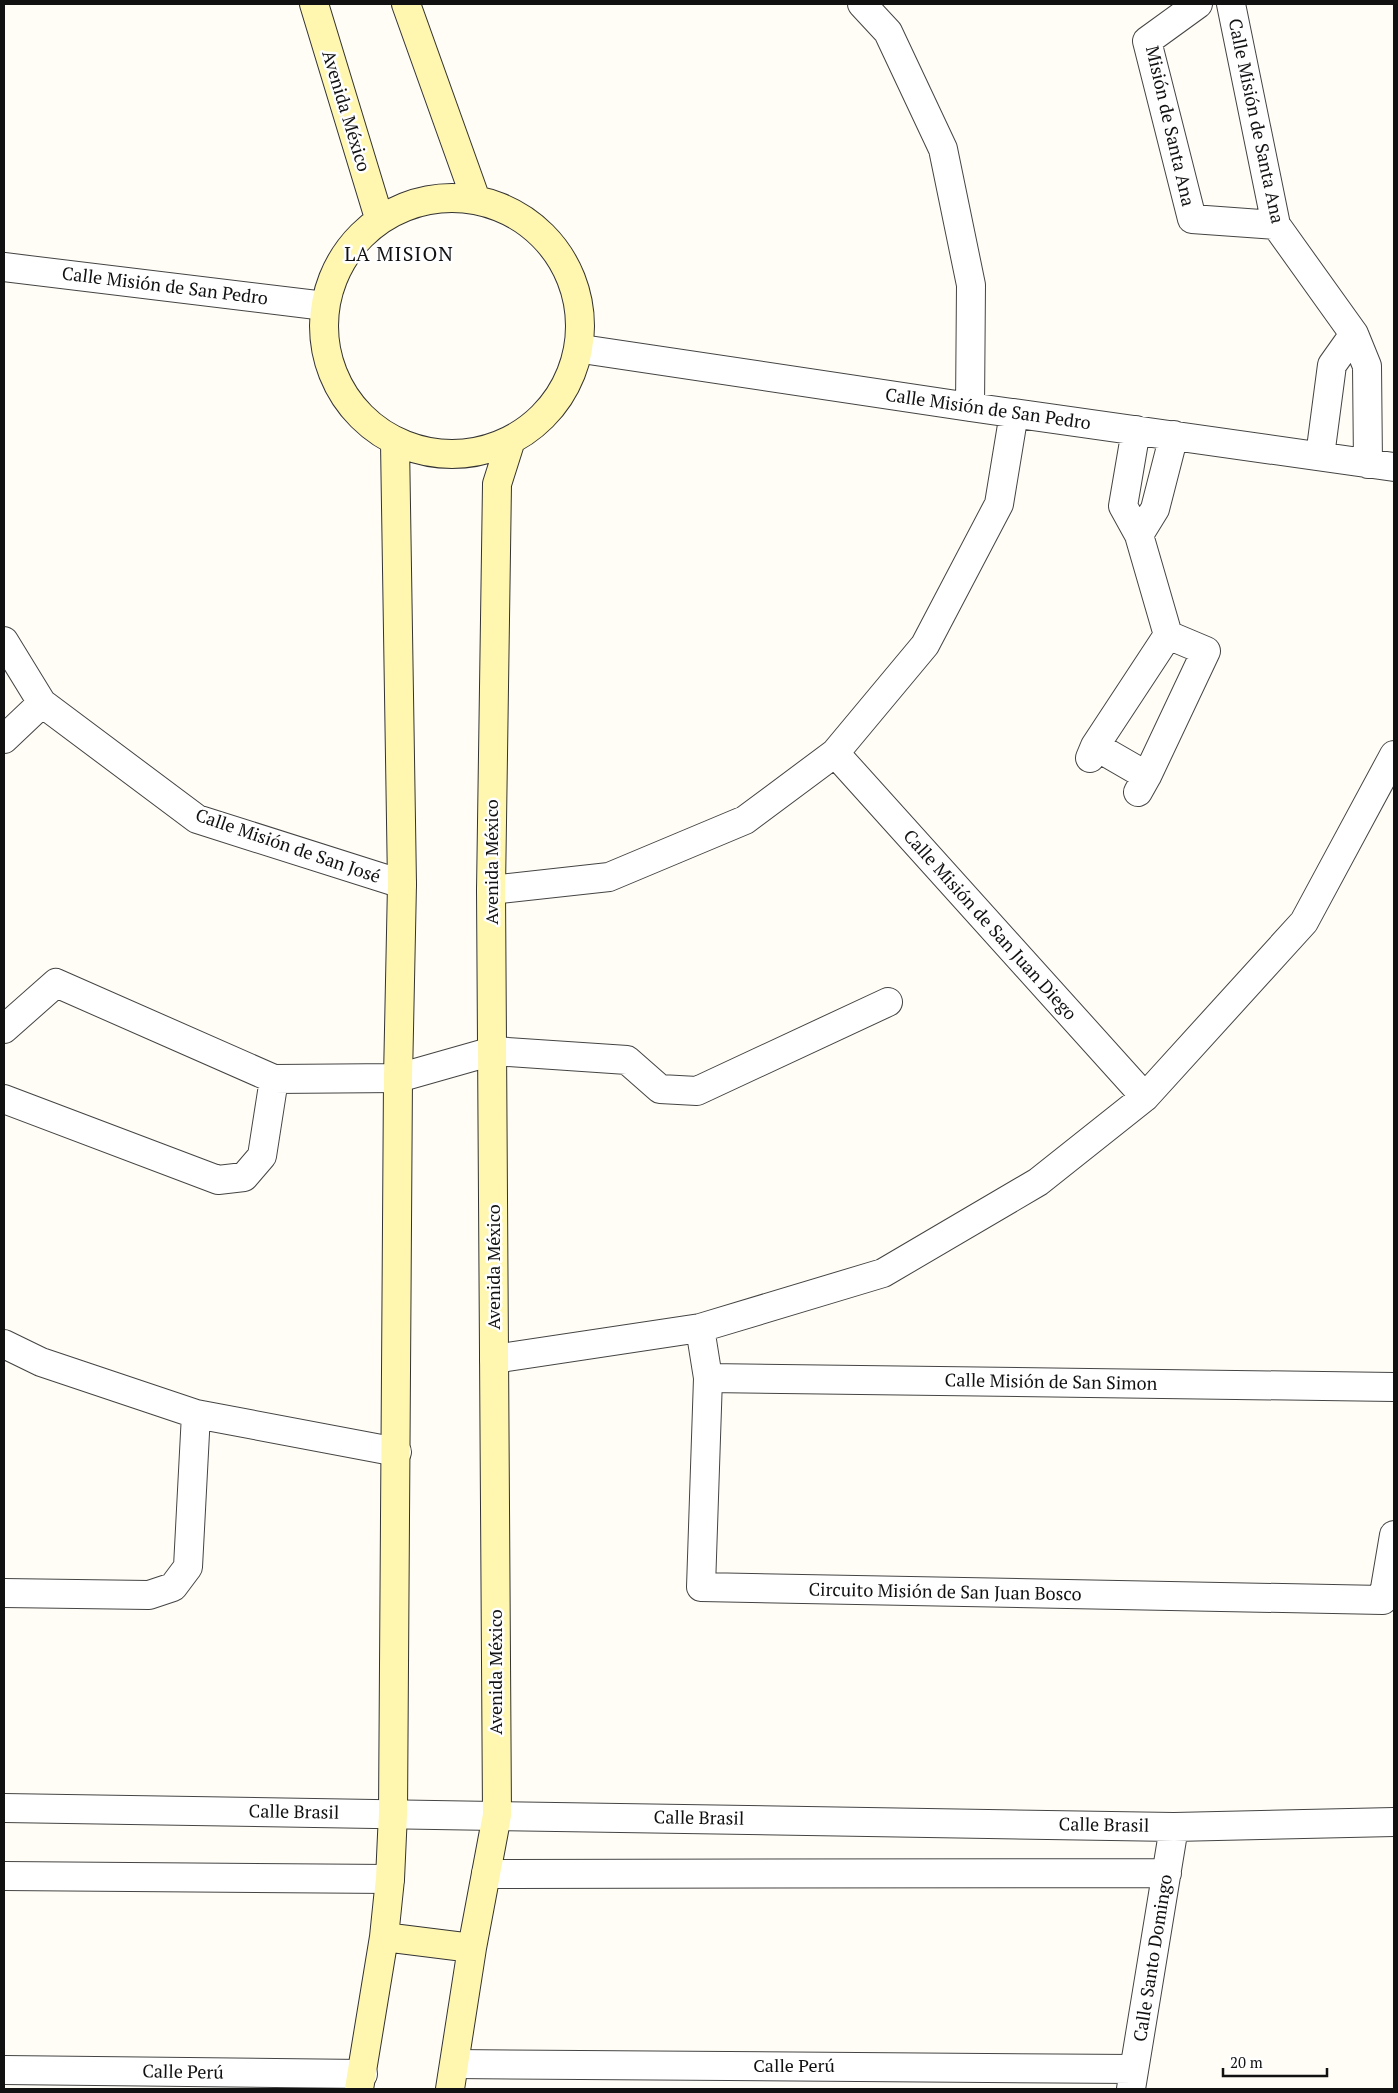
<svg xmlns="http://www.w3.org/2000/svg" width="1398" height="2093" viewBox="0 0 1398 2093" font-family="'PT Serif',serif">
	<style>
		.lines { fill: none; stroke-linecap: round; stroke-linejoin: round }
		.street-casing { stroke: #444; stroke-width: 30 }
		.secondary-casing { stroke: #333; stroke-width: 30 }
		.street { stroke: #fff; stroke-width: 28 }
		.secondary { stroke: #fff6b0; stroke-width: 28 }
		.labels { text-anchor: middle; stroke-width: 5; stroke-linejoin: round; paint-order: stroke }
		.street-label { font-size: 18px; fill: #111; stroke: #fff }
		.quarter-label { font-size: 20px; letter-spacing: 1px; fill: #111; stroke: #fff }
	</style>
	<rect width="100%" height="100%" fill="#fffdf5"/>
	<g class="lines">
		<g class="street-casing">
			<path id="street" d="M862,4l26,28 55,117 28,136 -1,122
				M1198,4l-51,37 45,178 84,6
				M1231,4l45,221 78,109 13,32 1,98
				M4,267l321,39
				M582,349l388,58 424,60
				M1136,430l-13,76 16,29 29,100 38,16 -59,125 -9,16
				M1320,456l12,-91 22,-31
				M1139,535l16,-26 19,-74
				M4,641l38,62 155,116 205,65
				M4,739l38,-36
				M1095,746l52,30
				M835,753l310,344
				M1090,758l5,-12 73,-111
				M491,890l118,-13 136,-57 90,-67 90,-108 74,-141 15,-91
				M4,1029l52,-46 218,96 124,-1 95,-27 134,9 33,29 37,2 191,-89
				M4,1099l214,81 26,-3 18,-21 12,-77
				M700,1328l8,50 -7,209 682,13 11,-65
				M4,1344l37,18 155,52 201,38
				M494,1359l206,-31 183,-55 155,-91 107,-85 159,-175 90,-167
				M708,1378l686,9
				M4,1593l145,2 24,-8 15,-20 8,-153
				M4,1808l1170,19 220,-5
				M486,1874l681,-1
				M4,1876l386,3
				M455,2064l679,5
				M4,2070l359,4
				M1131,2089l43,-262"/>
		</g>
		<g class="secondary-casing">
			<path id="secondary" d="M314,4l65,214
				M406,4l69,193
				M324 326a128 128 0 1 1 256 0a128 128 0 1 1-256 0Z
				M384,1937l88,11
				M359,2089l25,-152 6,-58 3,-66 5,-735 4,-194 -7,-441
				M450,2089l22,-141 25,-133 -6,-925 6,-406 13,-41"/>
		</g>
		<use href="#street" class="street"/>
		<use href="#secondary" class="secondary"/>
	</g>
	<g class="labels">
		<g class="street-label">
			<text transform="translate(346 111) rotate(73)" y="6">Avenida México</text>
			<text transform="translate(1256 121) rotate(78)" y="6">Calle Misión de Santa Ana</text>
			<text transform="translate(1170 126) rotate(77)" y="6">Misión de Santa Ana</text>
			<text transform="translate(165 286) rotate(7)" y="6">Calle Misión de San Pedro</text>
			<text transform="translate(988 409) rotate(8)" y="6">Calle Misión de San Pedro</text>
			<text transform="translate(288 846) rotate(19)" y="6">Calle Misión de San José</text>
			<text transform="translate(492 862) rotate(-90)" y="6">Avenida México</text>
			<text transform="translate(990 925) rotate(48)" y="6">Calle Misión de San Juan Diego</text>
			<text transform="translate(494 1267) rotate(-90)" y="6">Avenida México</text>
			<text transform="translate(1051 1382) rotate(1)" y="6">Calle Misión de San Simon</text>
			<text transform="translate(945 1592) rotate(1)" y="6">Circuito Misión de San Juan Bosco</text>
			<text transform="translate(496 1672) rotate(-90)" y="6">Avenida México</text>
			<text transform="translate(294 1812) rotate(1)" y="6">Calle Brasil</text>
			<text transform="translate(699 1818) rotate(1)" y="6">Calle Brasil</text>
			<text transform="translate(1104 1825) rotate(1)" y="6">Calle Brasil</text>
			<text transform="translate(1153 1958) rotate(-81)" y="6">Calle Santo Domingo</text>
			<text x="794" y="2072">Calle Perú</text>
			<text transform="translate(183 2072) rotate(1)" y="6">Calle Perú</text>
		</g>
		<g class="quarter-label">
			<text x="399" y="261">LA MISION</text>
		</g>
	</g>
	<rect width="1398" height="2093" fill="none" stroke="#111111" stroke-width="10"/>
	<path d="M1223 2068v8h104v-8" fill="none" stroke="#111111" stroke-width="2.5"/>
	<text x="1230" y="2068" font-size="15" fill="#111111" stroke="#ffffff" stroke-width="4" paint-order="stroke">20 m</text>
</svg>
